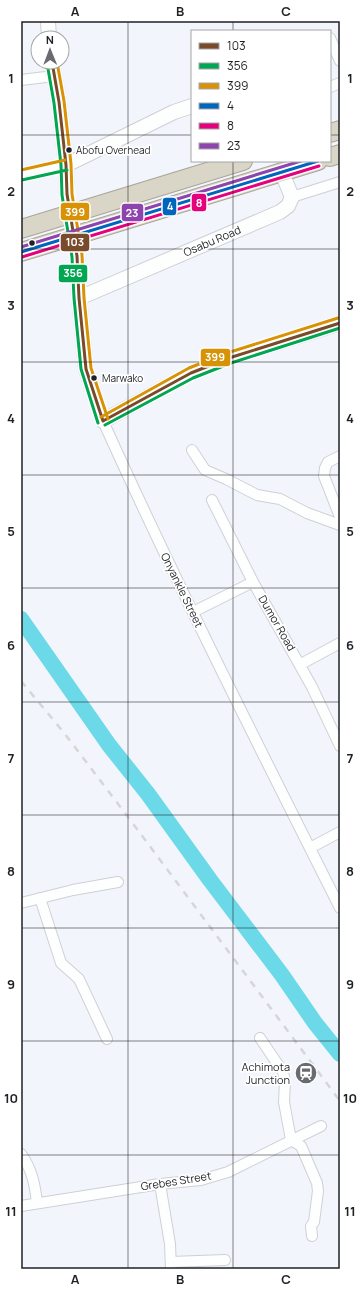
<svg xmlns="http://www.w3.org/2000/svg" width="361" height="1290" viewBox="0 0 361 1290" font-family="Manrope,sans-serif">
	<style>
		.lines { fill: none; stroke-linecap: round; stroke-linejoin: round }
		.river { stroke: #6bd9e7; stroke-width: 16 }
		.secondary-tunnel { stroke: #c8cbd0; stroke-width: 14; stroke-dasharray: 14 7; stroke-linecap: butt }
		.street-casing { stroke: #ced0d5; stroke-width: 12 }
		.secondary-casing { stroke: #ced0d5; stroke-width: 16 }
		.highway-casing { stroke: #a9a59a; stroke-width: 20 }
		.street { stroke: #fdfefe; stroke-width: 10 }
		.secondary { stroke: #fdfefe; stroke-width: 14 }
		.highway { stroke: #d9d5c7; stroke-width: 18 }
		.rail { stroke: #d6d6d8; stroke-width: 2.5; stroke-dasharray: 7 7; stroke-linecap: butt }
		.bus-1-casing { stroke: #fff; stroke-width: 6 }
		.bus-2-casing { stroke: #fff; stroke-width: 6 }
		.bus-3-casing { stroke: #fff; stroke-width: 6 }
		.bus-4-casing { stroke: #fff; stroke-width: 6 }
		.bus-5-casing { stroke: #fff; stroke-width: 6 }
		.bus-6-casing { stroke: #fff; stroke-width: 6 }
		.bus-1 { stroke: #7a4b2a; stroke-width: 3 }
		.bus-2 { stroke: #00a651; stroke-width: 3 }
		.bus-3 { stroke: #d79206; stroke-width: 3 }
		.bus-4 { stroke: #0065bd; stroke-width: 3 }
		.bus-5 { stroke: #e5007d; stroke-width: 3 }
		.bus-6 { stroke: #8e44ad; stroke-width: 3 }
		.grid { fill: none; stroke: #1f2125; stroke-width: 1; stroke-opacity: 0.55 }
		.bus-dot { fill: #1f2125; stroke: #fff; stroke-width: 1.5 }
		.labels { text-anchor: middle; stroke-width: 3.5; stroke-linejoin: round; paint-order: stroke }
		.bus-label { font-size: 10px; fill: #1f2125; stroke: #fff; text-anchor: start }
		.street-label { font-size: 11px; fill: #1f2125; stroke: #fff }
		.poi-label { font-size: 11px; fill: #1f2125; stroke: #fff; text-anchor: end }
		.line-badge { stroke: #fff; stroke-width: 1.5 }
		.badge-label { font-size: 11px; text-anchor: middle; font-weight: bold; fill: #fff }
		.neatline { fill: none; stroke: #1f2125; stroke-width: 1.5 }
		.grid-label { font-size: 13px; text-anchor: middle; font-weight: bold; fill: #1f2125 }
	</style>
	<rect width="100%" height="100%" fill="#f2f5fb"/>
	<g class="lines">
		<path class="river" d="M21,619l88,126 39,49 62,86 72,95 33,48 25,31"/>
		<path class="secondary-tunnel" d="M67,194l10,62"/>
		<g class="street-casing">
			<path id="street" d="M330,38l10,23
				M21,80l33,-4
				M330,87l10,-4
				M292,197l48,-15
				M103,421c74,164 156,326 237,487
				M192,450l13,20 21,9 31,16 23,4 27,14 33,12
				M340,456l-12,6 -3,6 -1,8 16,41
				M212,500l41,82 59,105 28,59
				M193,612l60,-30
				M301,664l39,-21
				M310,848l30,-16
				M40,898l21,65 18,16 28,60
				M21,903l52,-13 45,-8
				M260,1038l23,34 2,9 -1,21 7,38 10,6 16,37 1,8 -4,31 -3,4 1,10
				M21,1154c11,15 14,31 16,49
				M160,1184l10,60 1,25
				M21,1206l139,-22 41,-4 27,-8 93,-46
				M171,1262l54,-2"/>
		</g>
		<g class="secondary-casing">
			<path id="secondary" d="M48,21l1,17
				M52,62l7,40 7,63 1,29
				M21,175l45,-10 108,-53 18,-6
				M77,256l2,42 7,71 17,52 88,-48 38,-15 111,-35
				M79,298l201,-86 8,-6 4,-9 -10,-24"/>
		</g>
		<g class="highway-casing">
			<path id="highway" d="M330,133l10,-3
				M330,157l10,-3
				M21,229l222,-68
				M21,252l297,-91"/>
		</g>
		<use href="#street" class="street"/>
		<use href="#secondary" class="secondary"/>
		<use href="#highway" class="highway"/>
		<path class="rail" d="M21,681l44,53 66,87 209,280"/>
		<g class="bus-1-casing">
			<path id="bus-1" d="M52,62l7,40 7,63 1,29 10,62 2,42 7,71 17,52
				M103,421l88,-48 38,-15 111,-35"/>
		</g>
		<g class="bus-2-casing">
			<path id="bus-2" d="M47,63l7,40 7,62 1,30 10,62 2,41 7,71 17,54
				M22,180l45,-10
				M105,425l88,-47 38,-15 109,-35"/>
		</g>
		<g class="bus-3-casing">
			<path id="bus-3" d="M57,62l7,39 7,63 1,30 10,61 2,43 7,70 17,51
				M21,170l44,-10
				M101,417l88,-49 38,-15 111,-35"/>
		</g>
		<g class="bus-4-casing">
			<path id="bus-4" d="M21,252l297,-91"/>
		</g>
		<g class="bus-5-casing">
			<path id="bus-5" d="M22,257l297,-91"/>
		</g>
		<g class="bus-6-casing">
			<path id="bus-6" d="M21,247l280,-86"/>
		</g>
		<use href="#bus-1" class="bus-1"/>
		<use href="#bus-2" class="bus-2"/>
		<use href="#bus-3" class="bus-3"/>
		<use href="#bus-4" class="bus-4"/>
		<use href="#bus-5" class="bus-5"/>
		<use href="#bus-6" class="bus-6"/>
	</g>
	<path class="grid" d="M128,21v1248M233,21v10M21,135h171M330,135h10M233,161v1108M21,249h319M21,362h319M21,475h319M21,588h319M21,702h319M21,815h319M21,928h319M21,1041h319M21,1155h319"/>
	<defs>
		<g id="station-disc" transform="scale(1.15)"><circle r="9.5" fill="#696b70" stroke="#fff"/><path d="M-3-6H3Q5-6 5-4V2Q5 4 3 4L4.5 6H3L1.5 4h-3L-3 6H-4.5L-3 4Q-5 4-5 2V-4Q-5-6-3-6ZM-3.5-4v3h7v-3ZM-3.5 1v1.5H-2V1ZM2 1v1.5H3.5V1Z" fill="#fff"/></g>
	</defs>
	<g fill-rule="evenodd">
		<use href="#station-disc" x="306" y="1073"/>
	</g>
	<g class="bus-dot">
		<circle cx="69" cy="150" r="3.5"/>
		<circle cx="32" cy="243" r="3.5"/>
		<circle cx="94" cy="378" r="3.5"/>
	</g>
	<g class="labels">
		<g class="bus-label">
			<text x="76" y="154">Abofu Overhead</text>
			<text x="102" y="382">Marwako</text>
		</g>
		<g class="street-label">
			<text transform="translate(212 241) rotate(-23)" y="4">Osabu Road</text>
			<text transform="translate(182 590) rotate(64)" y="4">Onyankle Street</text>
			<text transform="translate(277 623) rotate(60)" y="4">Dumor Road</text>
			<text transform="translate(176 1181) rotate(-9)" y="4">Grebes Street</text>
		</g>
		<g class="poi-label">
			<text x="290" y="1071">Achimota<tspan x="290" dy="13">Junction</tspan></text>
		</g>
	</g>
	<g class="line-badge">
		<rect x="191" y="193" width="16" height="19" rx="4" fill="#e5007d"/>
		<rect x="162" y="197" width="15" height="19" rx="4" fill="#0065bd"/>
		<rect x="60" y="202" width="30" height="19" rx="4" fill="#d79206"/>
		<rect x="121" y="203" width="23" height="19" rx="4" fill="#8e44ad"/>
		<rect x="60" y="233" width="30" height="19" rx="4" fill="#7a4b2a"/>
		<rect x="58" y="264" width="30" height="19" rx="4" fill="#00a651"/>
		<rect x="200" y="348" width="31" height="19" rx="4" fill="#d79206"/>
	</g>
	<g class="badge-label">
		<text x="199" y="207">8</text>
		<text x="170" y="210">4</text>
		<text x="75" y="216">399</text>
		<text x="132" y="217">23</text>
		<text x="75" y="246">103</text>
		<text x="73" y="277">356</text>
		<text x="215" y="361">399</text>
	</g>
	<rect width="361" height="1290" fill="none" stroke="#ffffff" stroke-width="44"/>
	<rect x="191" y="30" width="140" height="132" fill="#ffffff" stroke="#a5a6a8"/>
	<rect x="199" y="43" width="20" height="6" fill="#7a4b2a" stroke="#a5a6a8"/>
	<text x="227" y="50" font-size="12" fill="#1f2125">103</text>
	<rect x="199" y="63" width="20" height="6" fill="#00a651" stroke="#a5a6a8"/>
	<text x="227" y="70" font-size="12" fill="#1f2125">356</text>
	<rect x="199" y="83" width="20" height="6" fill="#d79206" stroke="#a5a6a8"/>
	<text x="227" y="90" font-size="12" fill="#1f2125">399</text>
	<rect x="199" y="103" width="20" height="6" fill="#0065bd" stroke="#a5a6a8"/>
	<text x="227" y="110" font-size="12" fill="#1f2125">4</text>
	<rect x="199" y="123" width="20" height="6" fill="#e5007d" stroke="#a5a6a8"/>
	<text x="227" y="130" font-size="12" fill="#1f2125">8</text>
	<rect x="199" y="143" width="20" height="6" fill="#8e44ad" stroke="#a5a6a8"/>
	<text x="227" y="150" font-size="12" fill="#1f2125">23</text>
	<g transform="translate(50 50) rotate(359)"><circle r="19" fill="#ffffff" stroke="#a5a6a8"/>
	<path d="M0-3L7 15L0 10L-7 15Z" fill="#696b70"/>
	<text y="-6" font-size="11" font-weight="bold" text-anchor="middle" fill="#1f2125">N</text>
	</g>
	<rect x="22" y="22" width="317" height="1246" class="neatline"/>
	<g class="grid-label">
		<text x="75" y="16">A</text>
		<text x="180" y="16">B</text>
		<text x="286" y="16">C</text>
		<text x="11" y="83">1</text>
		<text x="350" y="83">1</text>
		<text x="11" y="196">2</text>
		<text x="350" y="196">2</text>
		<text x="11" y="310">3</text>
		<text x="350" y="310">3</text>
		<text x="11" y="423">4</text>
		<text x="350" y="423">4</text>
		<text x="11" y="536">5</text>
		<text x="350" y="536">5</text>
		<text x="11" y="650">6</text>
		<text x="350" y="650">6</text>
		<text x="11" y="763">7</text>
		<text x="350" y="763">7</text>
		<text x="11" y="876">8</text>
		<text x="350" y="876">8</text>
		<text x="11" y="989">9</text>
		<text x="350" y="989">9</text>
		<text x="11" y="1103">10</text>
		<text x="350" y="1103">10</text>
		<text x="11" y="1216">11</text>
		<text x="350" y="1216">11</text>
		<text x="75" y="1284">A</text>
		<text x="180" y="1284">B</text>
		<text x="286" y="1284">C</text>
	</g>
</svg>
